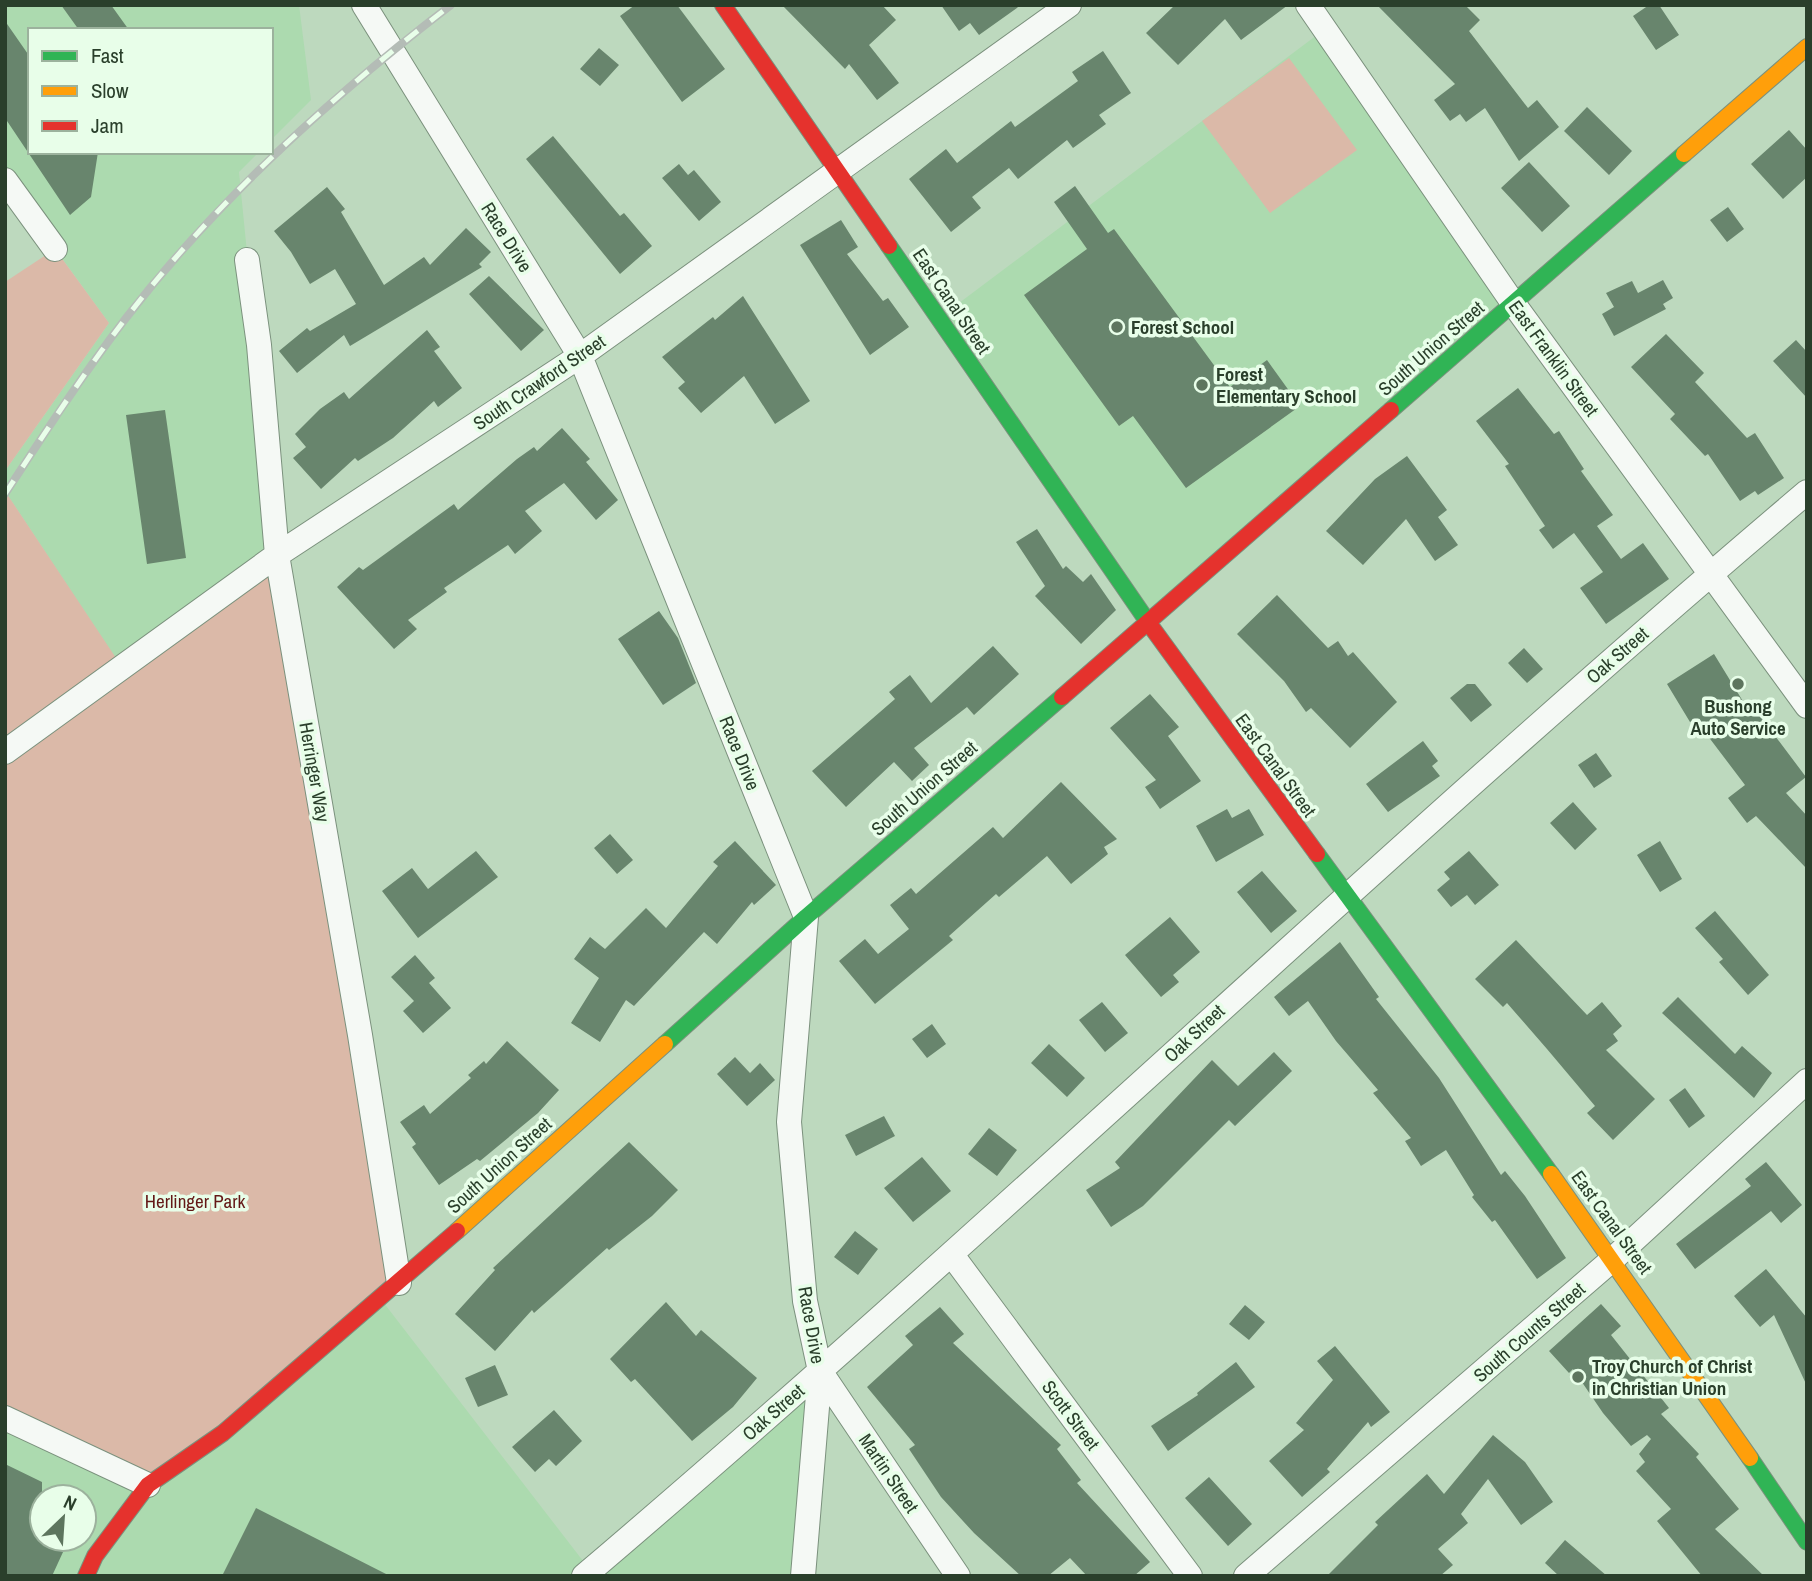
<svg xmlns="http://www.w3.org/2000/svg" width="1812" height="1581" viewBox="0 0 1812 1581" font-family="'Archivo Narrow',sans-serif">
	<style>
		.built { fill: #acdaaf; fill-rule: evenodd }
		.green { fill: #dbb9a8 }
		.building { fill: #68856d }
		.lines { fill: none; stroke-linecap: round; stroke-linejoin: round }
		.street-casing { stroke: #7b917d; stroke-width: 26 }
		.fast-casing { stroke: #7b917d; stroke-width: 18 }
		.slow-casing { stroke: #7b917d; stroke-width: 18 }
		.jam-casing { stroke: #7b917d; stroke-width: 18 }
		.street { stroke: #f5f9f5; stroke-width: 24 }
		.fast { stroke: #30b455; stroke-width: 16 }
		.slow { stroke: #ff9f0a; stroke-width: 16 }
		.jam { stroke: #e5322d; stroke-width: 16 }
		.rail-casing { stroke: #b4bcb6; stroke-width: 8 }
		.rail { stroke: #e8fee9; stroke-width: 5; stroke-dasharray: 16; stroke-linecap: butt }
		.poi-dot { fill: #5d755e; stroke: #e8fee9; stroke-width: 2.5 }
		.labels { text-anchor: middle; stroke-width: 7; stroke-linejoin: round; paint-order: stroke }
		.street-label { font-size: 19px; fill: #2a3f2b; stroke: #e8fee9 }
		.poi-label { font-size: 19px; font-weight: bold; fill: #2a3f2b; stroke: #e8fee9; text-anchor: start }
		.park-label { font-size: 19px; fill: #631816; stroke: #e8fee9 }
	</style>
	<rect width="100%" height="100%" fill="#bdd9be"/>
	<path class="built" d="M5,5h294l12,95 -40,40v-110h-241v122h229l-20,20 38,383 -155,113 -117,-177v-20l104,-148 -104,-143z
		M1325,29l188,274 -365,320 -209,-305z
		M380,1298l210,272 230,-199 -17,205h-798v-158zM42,1497h42v42h-42z"/>
	<path class="green" d="M1289,58l68,92 -87,63 -68,-92z
		M55,249l54,74 -104,148v-189z
		M5,491l117,176 155,-112 122,728 -251,202 -143,-67z"/>
	<path class="building" d="M61,5h50l18,25h-50z
		M635,5h42l48,64 -43,33 -62,-86z
		M782,5h100l14,15 -27,25 30,38 -22,17 -28,-36 -4,5z
		M941,5h80l-42,30 -9,-12 -11,8z
		M1175,5h113l-47,35 -16,-21 -47,46 -32,-32z
		M1377,5h88l15,15 -11,11 59,77 9,-8 22,27 -40,34 -34,-53 -19,14 -6,-8 -10,7 -16,-21 21,-16z
		M1649,5h10l20,30 -23,15 -23,-34z
		M5,21l25,36v95h68l-7,45 -21,18 -65,-97z
		M599,48l20,17 -19,21 -20,-17z
		M1103,51l28,42 -32,22 7,9 -33,24 -6,-8 -49,39 -9,-11 -37,29 9,11 -30,24 -42,-53 37,-30 11,14 54,-42 4,6 63,-46 -6,-9z
		M1587,107l45,44 -23,24 -45,-44z
		M1789,130l18,20v27l-24,22 -32,-35z
		M553,136l67,80 4,-3 28,33 -32,28 -94,-115z
		M1529,162l41,44 -28,26 -41,-44z
		M679,164l9,11 6,-5 27,32 -22,19 -37,-43z
		M1075,186l33,47 6,-4 116,158 37,-27 33,46 -114,82 -53,-72 -14,10 -95,-131 63,-46 -33,-47z
		M327,187l18,22 -4,3 43,73 40,-28 6,8 36,-37 25,24 -12,12 3,3 -132,79 -6,-11 -47,38 -18,-22 28,-23 3,3 46,-27 -21,-35 -25,15 -19,-32 -17,-21z
		M1728,207l16,22 -17,13 -17,-22z
		M841,220l17,27 -11,7 36,47 5,-3 21,29 -39,28 -70,-110z
		M489,276l55,54 -23,21 -52,-57z
		M1663,280l10,18 -10,6 3,5 -52,27 -12,-22 12,-7 -8,-14 26,-12 6,12z
		M743,296l67,105 -35,23 -31,-48 -43,37 -23,-25 7,-6 -23,-25 51,-40 2,3z
		M427,330l13,17 -6,4 28,37 -24,19 -4,-6 -41,37 -35,23 -3,-3 -34,31 -28,-31 13,-11 -11,-13 25,-25 24,-17 5,7z
		M1666,334l38,39 -9,9 52,56 8,-5 29,45 -26,17 -3,-4 -15,10 -32,-47 -3,2 -35,-37 5,-5 -44,-47z
		M1796,340l11,12v46l-34,-37z
		M1518,388l36,46 5,-3 25,38 -3,2 32,44 -16,11 24,33 22,-16 26,36 -63,45 -26,-36 23,-16 -29,-39 -21,16 -14,-19 6,-4 -40,-60 4,-2 -33,-43z
		M165,410l21,148 -39,6 -21,-149z
		M562,428l28,31 -4,3 32,38 -22,20 -32,-37 -39,28 17,20 -27,23 -7,-9 -64,43 3,4 -39,28 9,9 -23,20 -57,-62 22,-20 4,3 91,-66 4,6 59,-51 17,-12 3,4z
		M1407,456l40,54 -9,7 20,28 -23,16 -29,-42 -43,46 -37,-34 49,-52z
		M1037,529l26,40 3,-3 17,16 8,-8 25,36 -35,34 -46,-48 10,-10 -29,-44z
		M1277,595l51,53 10,-7 10,15 5,-4 44,50 -47,46 -39,-40 -5,4 -22,-31 -47,-47z
		M659,611l19,27 18,45 -33,22 -45,-66z
		M993,646l26,28 -45,41 -7,-8 -53,41 15,17 -17,16 -18,-19 -48,45 -34,-36 83,-72 -6,-7 21,-17 21,28z
		M1524,648l19,21 -16,14 -19,-20z
		M1714,654l30,49 4,-3 58,77 -20,16 21,23v53l-51,-53 -9,7 -19,-25 17,-13 -50,-66 -5,3 -23,-38z
		M1467,684h8l17,21 -21,17 -21,-24z
		M1150,694l29,33 -11,9 33,45 -41,28 -15,-22 11,-7 -46,-52z
		M1423,741l15,20 -6,5 8,10 -52,36 -22,-28z
		M1596,753l16,23 -18,12 -16,-23z
		M1061,782l56,57 -13,8 4,7 -37,30 -24,-28 -48,41 -3,-3 -47,42 4,4 -78,64 -36,-43 26,-22 13,15 31,-25 -19,-24 21,-17 5,6 77,-67 10,11z
		M1573,802l24,27 -22,21 -25,-27z
		M1227,809l5,9 17,-9 15,26 -48,27 -20,-36z
		M610,834l23,26 -16,14 -23,-26z
		M735,841l41,44 -22,20 -2,-3 -35,42 -13,-12 -70,74 -8,-6 -26,42 -29,-19 28,-45 -25,-19 16,-22 15,12 41,-41 20,20 52,-62 -5,-4z
		M1660,841l22,38 -22,13 -23,-37z
		M476,851l22,26 -80,61 -36,-47 30,-23 16,21z
		M1469,851l30,34 -24,20 -8,-10 -16,12 -14,-17 13,-11 -6,-7z
		M1262,871l35,40 -26,22 -34,-41z
		M1715,911l54,64 -21,20 -29,-33 4,-3 -28,-31z
		M1170,917l30,35 -27,23 6,7 -18,15 -36,-42z
		M1516,940l71,75 15,-13 20,24 -9,8 5,7 -12,9 49,49 -42,41 -26,-27 8,-7 -48,-57 -40,-46 -4,4 -28,-28z
		M1340,942l39,55 -3,2 63,79 62,97 4,-4 20,25 41,62 -29,21 -42,-59 -3,2 -20,-25 2,-2 -28,-45 -25,16 -16,-25 6,-3 -38,-45 5,-3 -42,-49 -28,-40 -19,15 -15,-19z
		M415,955l20,23 -6,5 22,25 -28,25 -20,-22 11,-10 -23,-24z
		M1678,997l57,57 7,-8 30,27 -18,25 -92,-85z
		M1102,1002l26,31 -23,19 -26,-32z
		M932,1024l14,20 -19,14 -15,-19z
		M507,1041l52,49 -21,23 -58,48 -3,-2 -38,26 -27,-38 4,-3 -16,-22 24,-17 6,9 41,-36 -3,-3 16,-14 2,3z
		M1049,1044l36,34 -18,19 -36,-34z
		M1274,1052l18,19 -57,55 -6,-6 -86,86 -32,21 -25,-37 34,-22 -5,-6 97,-102 26,26z
		M735,1057l15,16 10,-10 15,17 -28,26 -30,-32z
		M1685,1088l20,28 -16,12 -20,-28z
		M884,1116l11,20 -39,20 -11,-21z
		M989,1128l28,22 -20,26 -29,-22z
		M629,1142l49,48 -26,26 -43,34 -2,-2 -73,65 -2,-3 -37,41 -40,-37 40,-44 -2,-2z
		M922,1157l29,34 -38,31 -29,-34z
		M1766,1162l36,43 -21,18 -10,-12 -76,58 -19,-25 75,-58 -6,-7z
		M855,1231l23,18 -20,26 -24,-18z
		M1766,1269l41,49v68l-33,-71 -14,12 -26,-31z
		M666,1302l30,34 5,-6 56,48 -24,29 -41,34 -57,-62 -4,3 -21,-23z
		M1601,1304l20,22 -10,9 58,73 -8,6 38,40 -3,3 43,52 -24,20 49,47h-62l-45,-55 14,-12 -35,-38 9,-9 -6,-8 12,-15 -4,-4 -16,11 -28,-33 -30,-44 -4,4 -20,-22z
		M1245,1305l20,17 -16,18 -20,-16z
		M940,1307l24,27 -11,9 108,102 -4,4 24,31 -4,3 73,79 -16,14h-47l-17,-18 -22,18h-27l-47,-43 -33,-36 -32,-48 6,-4 -48,-58 46,-42 -8,-9z
		M1335,1346l55,66 -19,15 -3,-5 -41,47 3,3 -28,25 -33,-36 35,-31 -8,-7 37,-43 -16,-19z
		M1236,1362l19,25 -87,64 -17,-25 47,-31 -1,-2z
		M495,1365l13,30 -30,12 -13,-29z
		M554,1410l28,31 -26,25 -7,-7 -14,13 -23,-25z
		M1493,1435l32,27 28,40 -32,23 -33,-46 -27,35 7,9 -30,26 15,16 -13,11h-113l51,-51 -3,-3 52,-48 17,20z
		M5,1464l37,18v57h27l-17,37h-47z
		M1209,1477l43,47 -24,22 -43,-48z
		M256,1508l134,68h-168z
		M1565,1540l42,36h-48l-14,-13z"/>
	<g class="lines">
		<g class="street-casing">
			<path id="street" d="M364,5l216,351 226,561 -17,205 16,179 15,70 -17,205
				M1308,5l205,298 294,403
				M5,180l50,69
				M247,260l12,85 18,210 83,480 39,248
				M5,752l272,-197 303,-199 489,-351
				M952,1255l238,321
				M820,1371l138,205
				M5,1418l143,67
				M584,1576c415,-353 807,-732 1223,-1084
				M1246,1576l367,-317 194,-178"/>
		</g>
		<g class="fast-casing">
			<path id="fast" d="M889,246l261,379
				M1391,410l293,-256
				M1317,854l234,320
				M665,1044l141,-127 256,-220
				M1750,1458l57,84"/>
		</g>
		<g class="slow-casing">
			<path id="slow" d="M1684,154l123,-107
				M1551,1174l199,284
				M457,1231l208,-187"/>
		</g>
		<g class="jam-casing">
			<path id="jam" d="M723,5l166,241
				M1150,625l167,229
				M1062,697l329,-287
				M86,1576l9,-20 53,-71 75,-52 234,-202"/>
		</g>
		<use href="#street" class="street"/>
		<use href="#fast" class="fast"/>
		<use href="#slow" class="slow"/>
		<use href="#jam" class="jam"/>
		<g class="rail-casing">
			<path id="rail" d="M5,494c39,-60 78,-120 121,-176 92,-119 206,-222 325,-313"/>
		</g>
		<use href="#rail" class="rail"/>
	</g>
	<g class="poi-dot">
		<circle cx="1117" cy="327" r="7"/>
		<circle cx="1202" cy="385" r="7"/>
		<circle cx="1738" cy="684" r="7"/>
		<circle cx="1578" cy="1377" r="7"/>
	</g>
	<g class="labels">
		<g class="street-label">
			<text transform="translate(507 237) rotate(58)" y="7">Race Drive</text>
			<text transform="translate(952 301) rotate(56)" y="7">East Canal Street</text>
			<text transform="translate(1431 348) rotate(-41)" y="7">South Union Street</text>
			<text transform="translate(1554 358) rotate(54)" y="7">East Franklin Street</text>
			<text transform="translate(539 382) rotate(-34)" y="7">South Crawford Street</text>
			<text transform="translate(1617 655) rotate(-41)" y="7">Oak Street</text>
			<text transform="translate(740 753) rotate(68)" y="7">Race Drive</text>
			<text transform="translate(1276 765) rotate(54)" y="7">East Canal Street</text>
			<text transform="translate(315 772) rotate(80)" y="7">Herringer Way</text>
			<text transform="translate(924 788) rotate(-41)" y="7">South Union Street</text>
			<text transform="translate(1194 1033) rotate(-43)" y="7">Oak Street</text>
			<text transform="translate(499 1165) rotate(-42)" y="7">South Union Street</text>
			<text transform="translate(1612 1222) rotate(54)" y="7">East Canal Street</text>
			<text transform="translate(812 1325) rotate(80)" y="7">Race Drive</text>
			<text transform="translate(1529 1332) rotate(-41)" y="7">South Counts Street</text>
			<text transform="translate(773 1412) rotate(-41)" y="7">Oak Street</text>
			<text transform="translate(1071 1415) rotate(53)" y="7">Scott Street</text>
			<text transform="translate(889 1473) rotate(56)" y="7">Martin Street</text>
		</g>
		<g class="poi-label">
			<text x="1131" y="334">Forest School</text>
			<text x="1216" y="381">Forest<tspan x="1216" dy="22">Elementary School</tspan></text>
			<text x="1738" y="713" text-anchor="middle">Bushong<tspan x="1738" dy="22">Auto Service</tspan></text>
			<text x="1592" y="1373">Troy Church of Christ<tspan x="1592" dy="22">in Christian Union</tspan></text>
		</g>
		<g class="park-label">
			<text x="195" y="1208">Herlinger Park</text>
		</g>
	</g>
	<rect width="1812" height="1581" fill="none" stroke="#2a3f2b" stroke-width="14"/>
	<rect x="28" y="28" width="245" height="126" fill="#e8fee9" stroke="#9cb29d" stroke-width="2"/>
	<rect x="42" y="51" width="35" height="10" fill="#30b455" stroke="#9cb29d" stroke-width="2"/>
	<text x="91" y="63" font-size="21" fill="#2a3f2b">Fast</text>
	<rect x="42" y="86" width="35" height="10" fill="#ff9f0a" stroke="#9cb29d" stroke-width="2"/>
	<text x="91" y="98" font-size="21" fill="#2a3f2b">Slow</text>
	<rect x="42" y="121" width="35" height="10" fill="#e5322d" stroke="#9cb29d" stroke-width="2"/>
	<text x="91" y="133" font-size="21" fill="#2a3f2b">Jam</text>
	<g transform="translate(63 1518) rotate(25)"><circle r="33" fill="#e8fee9" stroke="#9cb29d" stroke-width="2"/>
	<path d="M0-5L12 26L0 18L-12 26Z" fill="#5d755e"/>
	<text y="-10" font-size="19" font-weight="bold" text-anchor="middle" fill="#2a3f2b">N</text>
	</g>
</svg>
